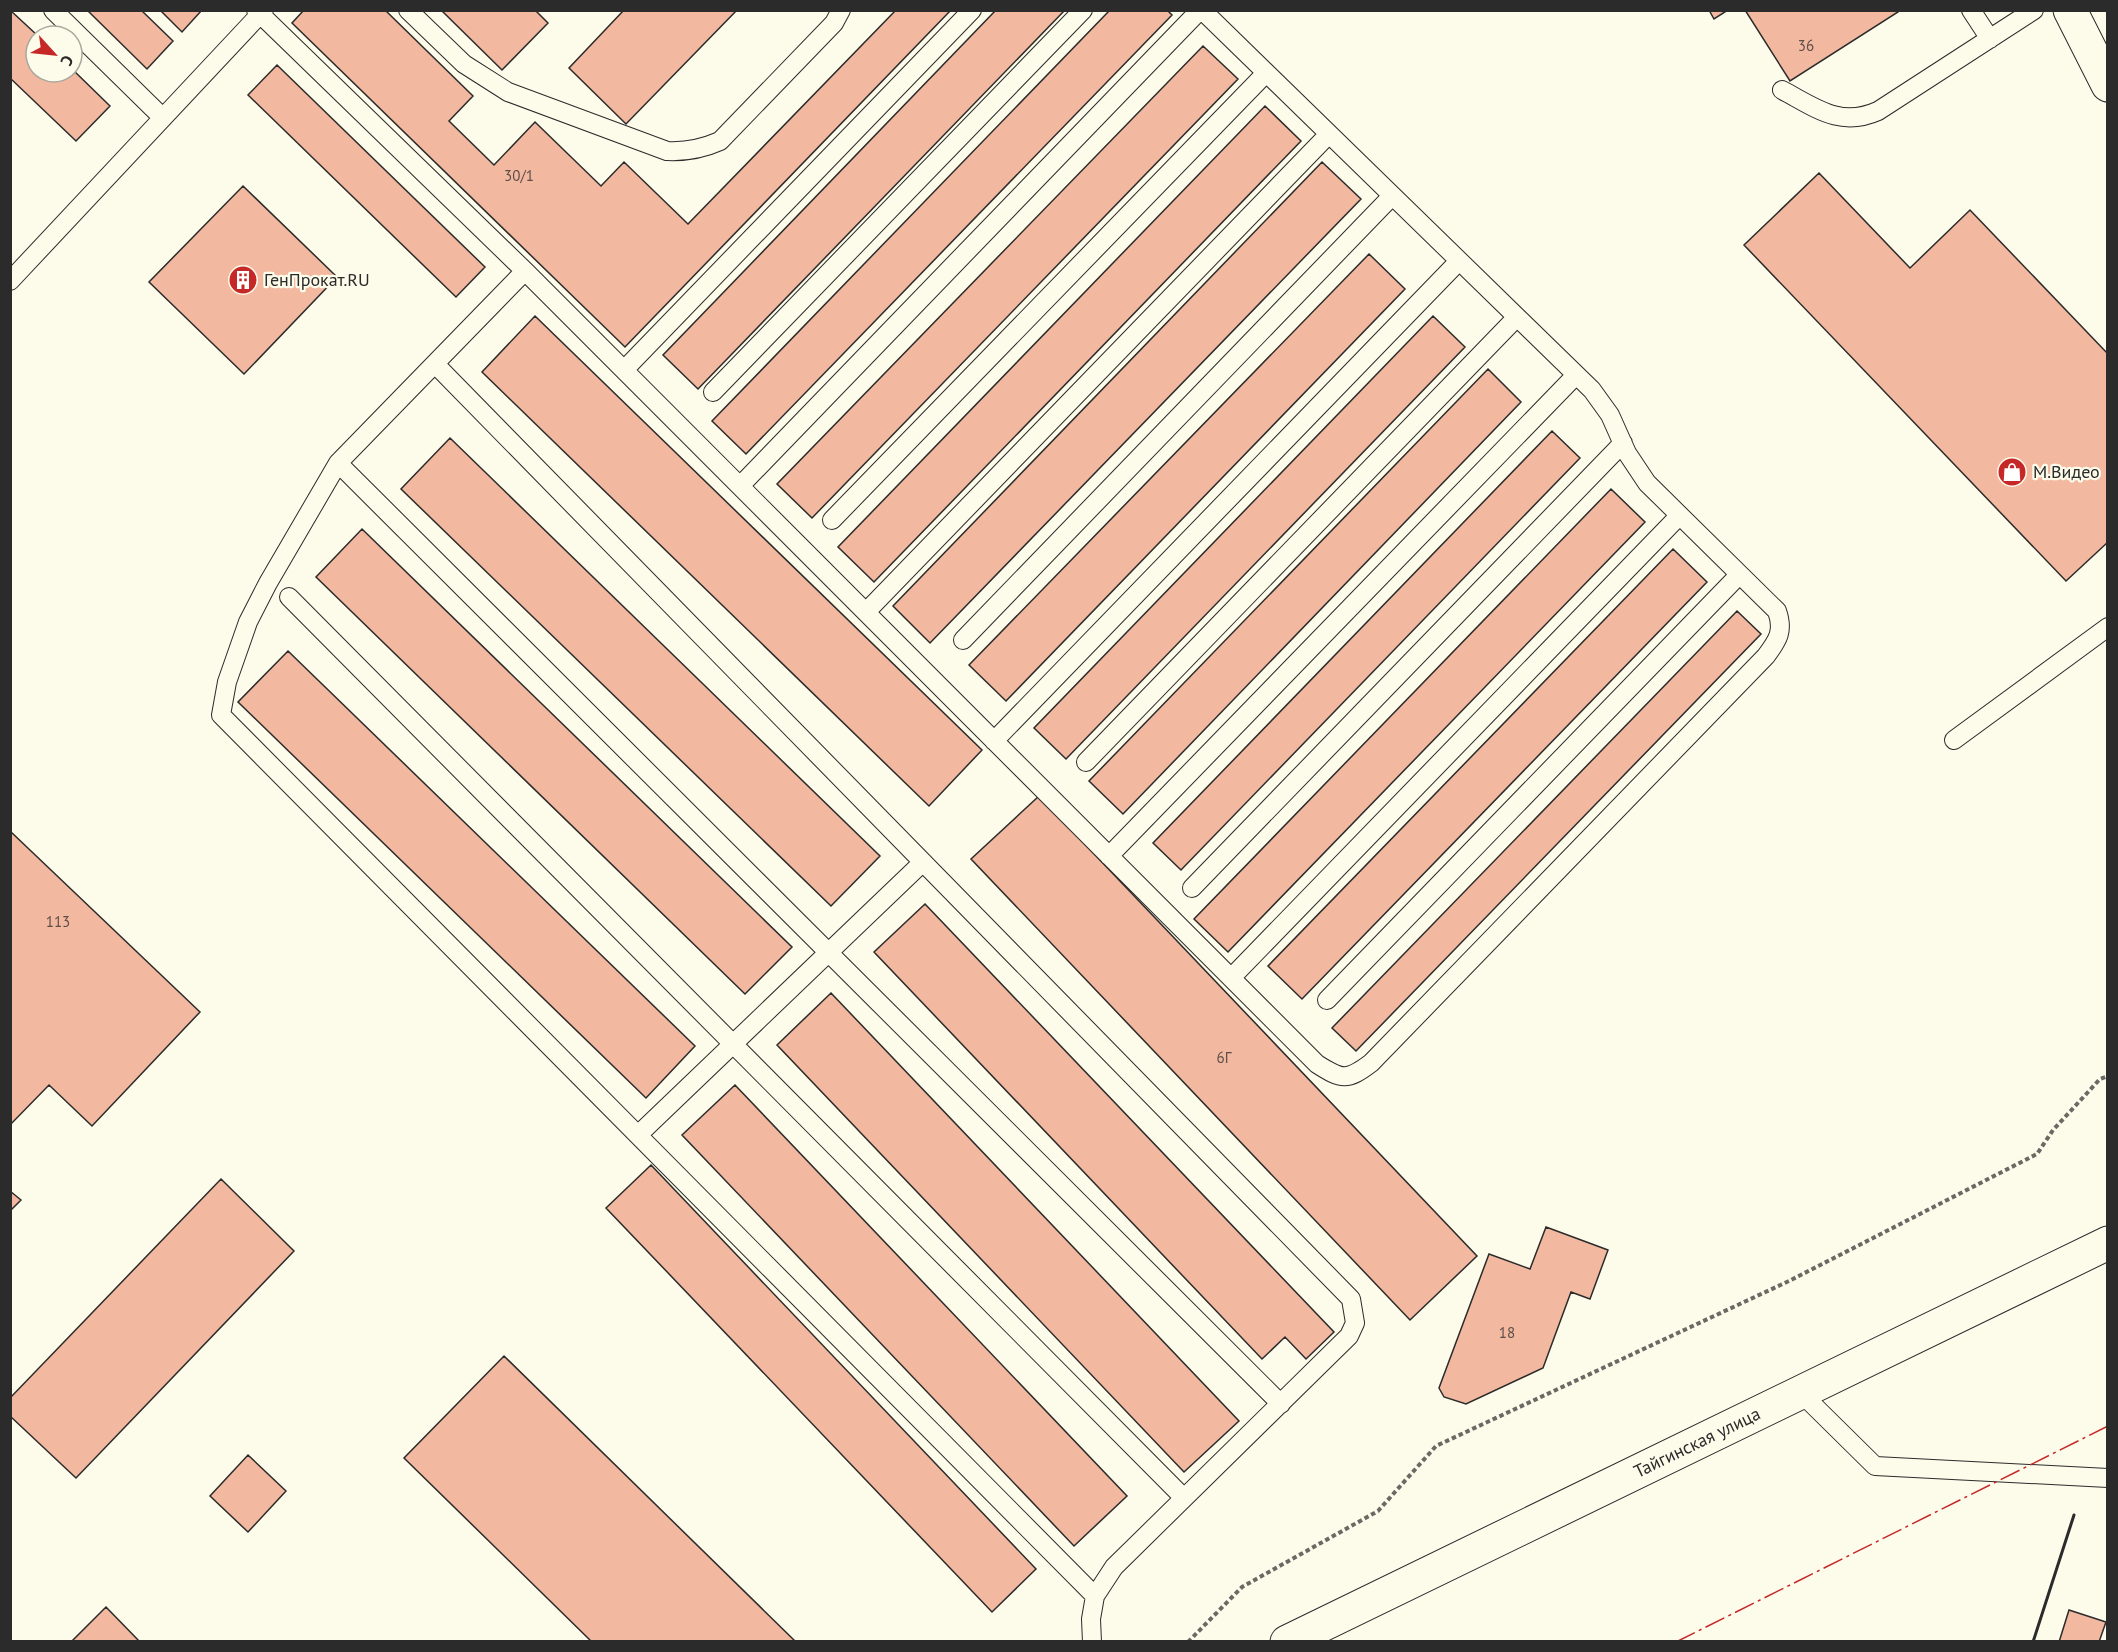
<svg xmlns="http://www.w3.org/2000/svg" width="2118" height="1652" viewBox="0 0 2118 1652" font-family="'PT Sans',sans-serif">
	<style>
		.building { fill: #f2b8a0; stroke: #2b2b2b; stroke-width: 1.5 }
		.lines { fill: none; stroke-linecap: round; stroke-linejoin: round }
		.lane-casing { stroke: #2b2b2b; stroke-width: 20 }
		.secondary-casing { stroke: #2b2b2b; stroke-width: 35 }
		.path { stroke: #6a6964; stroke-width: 4; stroke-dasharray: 4.5 3; stroke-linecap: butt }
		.lane { stroke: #fdfbea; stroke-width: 18 }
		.secondary { stroke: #fdfbea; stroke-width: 33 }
		.wall { stroke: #2b2b2b; stroke-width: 3 }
		.power { stroke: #c62828; stroke-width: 1.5; stroke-dasharray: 21 4.5 3 4.5; stroke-linecap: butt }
		.labels { text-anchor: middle; stroke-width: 4.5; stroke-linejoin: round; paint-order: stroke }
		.number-label { font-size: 15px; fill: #5d4e48 }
		.poi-label { font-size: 18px; fill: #2b2b2b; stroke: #fdfbea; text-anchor: start }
		.street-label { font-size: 18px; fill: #2b2b2b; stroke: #fdfbea }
	</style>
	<rect width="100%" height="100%" fill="#fdfbea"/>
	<path class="building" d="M10,10l28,26h-2v36h36v-3l38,37 -34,35 -66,-63z
		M87,10h54l32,31 -26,28z
		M160,10h42l-20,22z
		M304,10h81l88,86 -24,25 45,44 41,-43 66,64 23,-24 64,62 208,-214h55l-326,337 -333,-324z
		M441,10h94l13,13 -46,47z
		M624,10h113l-111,114 -57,-56z
		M996,10h69l-367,379 -35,-34z
		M1110,10h57l5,5 -426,439 -34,-33z
		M1709,10h19l-14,9z
		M1745,10h152l1,2 -108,69z
		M1203,46l35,33 -426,439 -35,-34z
		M277,65l208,202 -29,30 -208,-202z
		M1265,106l36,35 -427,441 -36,-35z
		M1322,162l39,37 -431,444 -37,-37z
		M1819,173l91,95 60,-58 138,144v188l-42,39 -322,-336z
		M243,186l94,91 -93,97 -95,-92z
		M1369,254l36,35 -399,412 -37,-36z
		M535,316l447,434 -53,56 -447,-434z
		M1433,316l32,31 -399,412 -32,-31z
		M1488,369l33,33 -398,412 -34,-33z
		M1552,431l28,27 -399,412 -28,-27z
		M450,438l430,418 -49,50 -430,-417z
		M1611,489l34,33 -417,430 -34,-33z
		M362,529l430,418 -47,47 -429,-417z
		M1673,549l34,33 -405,417 -34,-33z
		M1737,611l24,23 -405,417 -24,-23z
		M288,651l407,395 -49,52 -408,-396z
		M1039,796l438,460 -67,64 -439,-461z
		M10,831l190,181 -108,114 -43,-41 -39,40z
		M925,904l409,428 -28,27 -21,-22 -23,22 -388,-407z
		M831,993l408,428 -55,51 -407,-427z
		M735,1085l392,411 -53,50 -392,-411z
		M651,1165l385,404 -44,43 -386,-404z
		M221,1179l73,72 -218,227 -66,-62v-18z
		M10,1191l11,9 -11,11z
		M1546,1227l62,23 -18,49 -19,-7 -28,76 -77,36 -22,-7 -5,-9 50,-134 41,15z
		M504,1356l292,286h-204l-188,-184z
		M248,1455l38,36 -38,41 -38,-36z
		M106,1607l34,35h-69z
		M2069,1610l37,12 -7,20h-40z"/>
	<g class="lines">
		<g class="lane-casing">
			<path id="lane" d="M53,10l110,108
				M256,10l269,261 792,793c25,16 30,17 54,-1l395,-407c12,-16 18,-25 11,-45l-130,-128 -20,-30 -17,-38 -18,-25 -390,-380
				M408,10l56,54 44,28 159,59c20,1 35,-2 53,-10l114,-118 7,-13
				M1971,10l19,29
				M1782,90c34,18 58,38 96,21l156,-101
				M525,271l-187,192 -70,120 -20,39 -21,60 -6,33 874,881 -4,23 1,23
				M10,281l254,-271
				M435,364l916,935 4,24 -6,13 -235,231 -19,29
				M624,370l348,-360
				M713,392l370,-382
				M338,463l943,941
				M740,486l460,-476
				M832,520l434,-447
				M289,597l895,901
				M866,612l463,-478
				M963,640l429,-444
				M1954,740l154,-113
				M994,741l465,-480
				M1086,762l431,-445
				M1109,856l467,-481
				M1192,888l431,-445
				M1231,978l448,-462
				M1327,1000l412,-425
				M638,1135l285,-273
				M1800,1392l75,74 233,12"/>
		</g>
		<g class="secondary-casing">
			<g id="secondary">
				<path d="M2070,10l38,75"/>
				<path id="s1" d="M1287,1642l821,-399"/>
			</g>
		</g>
		<path class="path" d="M1188,1642l54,-55 136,-76 58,-65 353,-165 248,-127 16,-24 47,-51 8,-3"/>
		<use href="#lane" class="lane"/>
		<use href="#secondary" class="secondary"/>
		<path class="wall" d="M2033,1642l41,-127"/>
		<path class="power" d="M1676,1642l432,-216"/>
	</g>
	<defs>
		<g id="building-disc" transform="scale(1.5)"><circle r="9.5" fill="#c62828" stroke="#fdfbea"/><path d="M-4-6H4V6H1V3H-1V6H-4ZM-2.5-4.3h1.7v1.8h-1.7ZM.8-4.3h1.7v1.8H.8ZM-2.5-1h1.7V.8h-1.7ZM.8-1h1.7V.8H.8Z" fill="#fff"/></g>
		<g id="shop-disc" transform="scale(1.5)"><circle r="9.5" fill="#c62828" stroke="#fdfbea"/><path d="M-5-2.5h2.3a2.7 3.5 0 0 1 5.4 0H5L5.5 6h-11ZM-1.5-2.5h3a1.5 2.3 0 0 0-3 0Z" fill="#fff"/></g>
	</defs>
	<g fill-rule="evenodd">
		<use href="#building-disc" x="243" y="280"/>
		<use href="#shop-disc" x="2012" y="472"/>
	</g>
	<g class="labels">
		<g class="number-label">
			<text x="1806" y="51">36</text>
			<text x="519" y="181">30/1</text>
			<text x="58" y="927">113</text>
			<text x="1224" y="1063">6Г</text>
			<text x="1507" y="1338">18</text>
		</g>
		<g class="poi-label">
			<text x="264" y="286">ГенПрокат.RU</text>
			<text x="2033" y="478">М.Видео</text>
		</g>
		<g class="street-label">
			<text dy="6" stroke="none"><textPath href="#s1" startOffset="456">Тайгинская улица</textPath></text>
		</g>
	</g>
	<rect width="2118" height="1652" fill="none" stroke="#2b2b2b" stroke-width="24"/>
	<g transform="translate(54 54) rotate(117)"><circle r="28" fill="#fdfbea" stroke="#a9a89e" stroke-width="1.5"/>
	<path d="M0-4.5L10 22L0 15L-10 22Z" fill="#c62828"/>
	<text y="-9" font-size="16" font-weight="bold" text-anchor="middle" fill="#2b2b2b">С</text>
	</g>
</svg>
